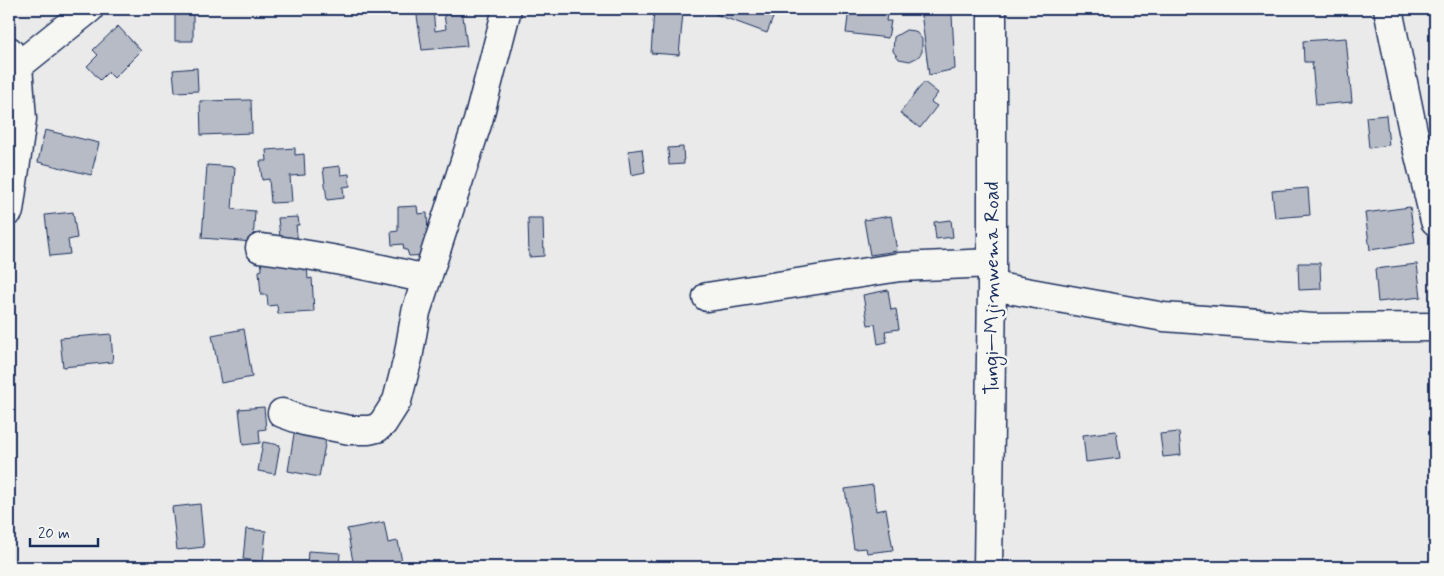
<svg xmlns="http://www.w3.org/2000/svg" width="1444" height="576" viewBox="0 0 1444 576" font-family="Mynerve,sans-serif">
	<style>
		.building { fill: #b6bbc6; stroke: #1b2f5e }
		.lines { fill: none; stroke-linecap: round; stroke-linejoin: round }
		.minor-casing { stroke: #1b2f5e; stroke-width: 31 }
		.minor { stroke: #f6f6f2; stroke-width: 28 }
		.labels { text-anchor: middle; stroke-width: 5; stroke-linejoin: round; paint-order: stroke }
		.street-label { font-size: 20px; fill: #1b2f5e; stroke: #f6f6f2 }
	</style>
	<rect width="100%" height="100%" fill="#e9eae9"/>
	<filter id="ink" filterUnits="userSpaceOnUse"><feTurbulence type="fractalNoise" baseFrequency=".02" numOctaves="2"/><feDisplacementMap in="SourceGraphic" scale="10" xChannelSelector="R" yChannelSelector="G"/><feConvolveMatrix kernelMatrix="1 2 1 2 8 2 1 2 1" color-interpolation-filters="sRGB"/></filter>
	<g filter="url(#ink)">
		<path class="building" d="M416,9h17l2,22 11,-2 -2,-15h5l-1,-5h14l5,37 -45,4z
			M717,9h57l2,1 -9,23 -52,-19z
			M849,9h39l-2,12h5l-3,17 -42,-5z
			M919,9h31l2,6 3,54 -26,6 -7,-55z
			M654,10l29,3 -4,42 -28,-2z
			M175,12l18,1v28h-18z
			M118,26l23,25 -27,27 -6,-6 -8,8 -13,-14 11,-11 -5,-5z
			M906,30l9,1 7,8v13l-4,5 -8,4 -11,-2 -6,-8 1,-14z
			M1346,38l6,64 -36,3 -4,-43h-8l-1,-21z
			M197,68l1,23 -23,1 -2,-22z
			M924,82l14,11 -7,9 6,4 -17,22 -20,-15z
			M251,100l1,33 -51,2 -1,-34z
			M1386,115l3,30 -20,3 -3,-31z
			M45,130l54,13 -8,32 -53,-13z
			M683,147l1,17 -15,1 -1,-17z
			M295,148v7l9,-1 1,21 -15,1 2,26 -21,1 -2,-24 -7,1 -2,-19h7l-1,-11z
			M642,149l3,23 -14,3 -3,-24z
			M207,165l28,2 -3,42 23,2 -2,31 -51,-4z
			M340,166l1,9 8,-1 1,12 -7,1 1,11 -17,2 -4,-32z
			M1308,188l2,27 -35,3 -3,-27z
			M417,206l1,8 9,-1 2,42 -20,1 -2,-6h-3l-1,-6 -11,1 -1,-13 7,-1v-24z
			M1410,207l5,36 -45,7 -5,-37z
			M73,212l4,26 -9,2 2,14 -20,2 -5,-41z
			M891,216l6,35 -27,4 -6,-35z
			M298,217l1,8h-3l2,20 -17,1 -3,-28z
			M528,218h15l1,38 -15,1z
			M951,220l2,17 -17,2 -2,-17z
			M283,256l1,10 23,-1 1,14 4,-1 2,34 -36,2 -1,-9 -9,1 -1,-11h-6l-2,-24 3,-1 -1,-12z
			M1298,263h22l1,26 -22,1z
			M1417,264l4,33 -43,5 -3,-33z
			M888,290l3,20 5,-1 3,20 -14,2 2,11 -9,2 -3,-20 -7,1 -5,-30z
			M244,329l8,48 -31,6 -9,-48z
			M111,334l2,28 -50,5 -3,-29z
			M264,407l2,22 -7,1 1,13 -17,2 -4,-36z
			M1116,431l4,27 -34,4 -3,-27z
			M1179,432l2,23 -18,2 -3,-23z
			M294,434l32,5 -7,38 -31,-6z
			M263,442l17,3 -5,29 -17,-3z
			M873,485l3,26 10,-2 7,41 -26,3 -1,-5 -12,1 -9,-60z
			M200,504l4,43 -27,3 -5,-43z
			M384,522l4,21 10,-2 4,21 -30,5h-18l-7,-38z
			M246,529l20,2 -3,31 -20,-3z
			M308,551l32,2 -1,14 -32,-1z"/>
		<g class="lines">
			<g class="minor-casing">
				<path id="minor" d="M1388,9l25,122 22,90
					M9,51l9,15 4,53 -13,92
					M9,71l9,-5 71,-57
					M260,248c56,7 111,18 166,31
					M992,286l172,31 149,11 122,-1
					M707,297l193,-30 92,-4
					M282,413l22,8 46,9h19l8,-2 6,-5 14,-22 11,-43 8,-46 62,-191 29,-112
					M988,567l4,-281v-277"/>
			</g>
			<use href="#minor" class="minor"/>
		</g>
	</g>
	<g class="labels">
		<g class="street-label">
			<text transform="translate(991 288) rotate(-90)" y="7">Tungi—Mjimwema Road</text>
		</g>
	</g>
	<rect width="1444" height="576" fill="none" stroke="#f6f6f2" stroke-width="30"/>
	<rect x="15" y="15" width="1414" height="546" fill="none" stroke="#1b2f5e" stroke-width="2" filter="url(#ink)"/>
	<path d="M30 538v8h68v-8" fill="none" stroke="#1b2f5e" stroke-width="2.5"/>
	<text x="38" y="538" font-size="15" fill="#1b2f5e" stroke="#f6f6f2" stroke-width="4" paint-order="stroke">20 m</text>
</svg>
